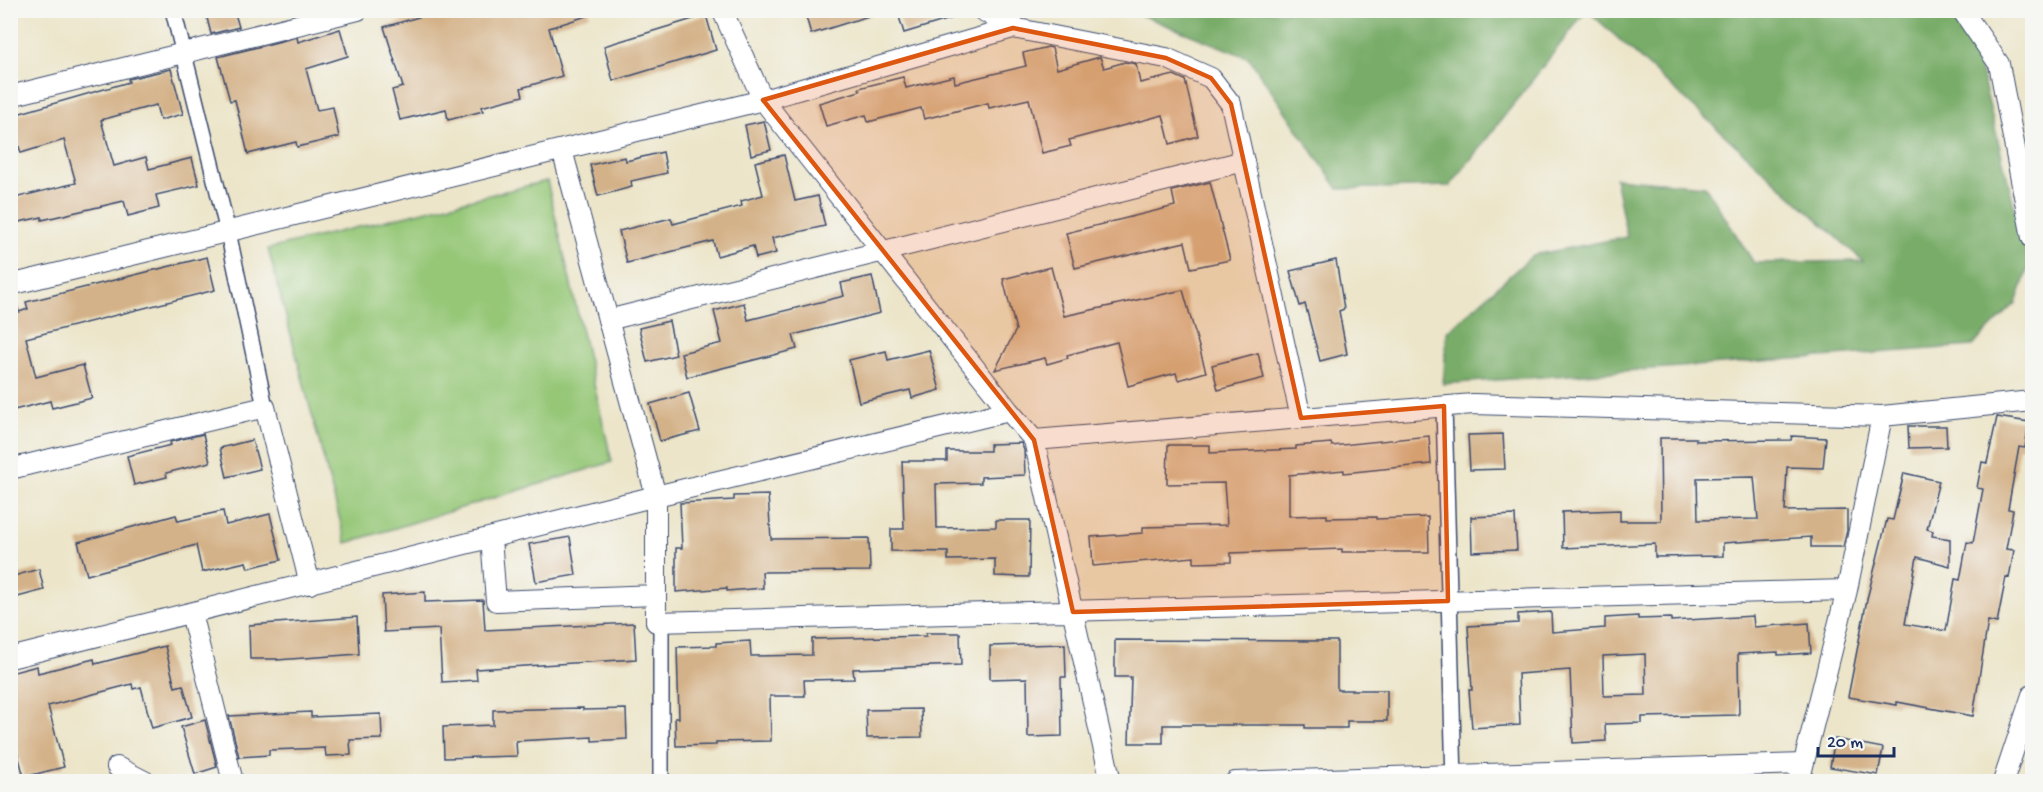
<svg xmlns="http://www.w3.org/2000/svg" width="2043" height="792" viewBox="0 0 2043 792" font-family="'Gochi Hand',sans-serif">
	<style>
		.green { fill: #95c777; stroke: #587b6a; stroke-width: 1.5 }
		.forest { fill: #78ac68; stroke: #4a6e63; stroke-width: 1.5 }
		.building { fill: #d4b289; fill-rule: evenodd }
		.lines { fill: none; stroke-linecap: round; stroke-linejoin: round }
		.pedestrian-casing { stroke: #3a4a6e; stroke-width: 18 }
		.minor-casing { stroke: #3a4a6e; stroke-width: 22 }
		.pedestrian { stroke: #fff; stroke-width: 15 }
		.minor { stroke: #fff; stroke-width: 20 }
		.marked { fill: #de5710; fill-opacity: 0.2; stroke: #de5710; stroke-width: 4.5; stroke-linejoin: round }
	</style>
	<rect width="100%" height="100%" fill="#f6f6f2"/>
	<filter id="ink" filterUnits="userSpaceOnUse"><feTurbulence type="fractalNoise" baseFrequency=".0167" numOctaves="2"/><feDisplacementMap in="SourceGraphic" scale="12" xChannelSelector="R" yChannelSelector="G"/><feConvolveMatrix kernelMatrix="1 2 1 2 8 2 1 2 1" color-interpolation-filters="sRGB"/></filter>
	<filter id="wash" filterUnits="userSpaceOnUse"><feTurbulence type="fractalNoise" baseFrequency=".008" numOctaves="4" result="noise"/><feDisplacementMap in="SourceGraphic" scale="24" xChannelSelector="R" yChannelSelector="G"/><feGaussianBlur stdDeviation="1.35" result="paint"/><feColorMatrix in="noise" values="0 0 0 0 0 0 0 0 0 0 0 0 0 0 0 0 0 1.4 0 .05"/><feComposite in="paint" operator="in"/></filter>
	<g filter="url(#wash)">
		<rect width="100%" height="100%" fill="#ece5c9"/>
		<path class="green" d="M547,181l65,281 -266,81 -78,-294z"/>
		<path class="forest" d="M1131,11h455l-136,175 -112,3 -89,-131z
			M1588,11h378l63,255 -13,37 -44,43 -529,38 4,-52 86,-77 94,-18 -12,-59 90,8 49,77 109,-2z"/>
		<g id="blocks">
			<path class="building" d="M205,10h29l5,17 -28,7z
				M428,10h161l1,5 -41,13 13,48 -41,12 2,8 -42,11 2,4 -35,9 -2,-11 -46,11 -8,-30 11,-3 -19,-60 45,-13z
				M804,10h68v5l-61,19z
				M897,10h62l1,6 -56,17z
				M706,15l10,35 -103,31 -9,-35z
				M340,29l8,27 -42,13 11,41 16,-3 6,30 -42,10 -1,-5 -48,12 -13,-54 -5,1 -12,-44 79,-20 1,5z
				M1048,47l4,1 5,21 43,-12 4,11 21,-6 11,2 4,19 34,-8 11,5 13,56 -28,8 -7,-29 -94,25 2,6 -29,7 -13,-54 -40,9 -1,-5 -64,16 -3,-11 -53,14 -2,-7 -40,11 -7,-23 41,-12 -1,-3 44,-11 3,11 48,-12 1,7 71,-17 -3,-13z
				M171,69l12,45 -23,6 -4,-15 -55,15 13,46 32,-9 3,12 43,-11 7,27 -43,10 3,13 -31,8 -4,-15 -82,19v-3l-32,7v-25l66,-16 -12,-43 -43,13 -11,-37 119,-34 -1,-3z
				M764,121l7,29 -20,5 -6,-30z
				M663,152l4,21 -36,8 1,6 -34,9 -8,-31 35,-8 1,4z
				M784,155l11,46 23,-5 7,30 -53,12 4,15 -20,5 -3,-12 -36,10 -4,-15 -86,22 -8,-32 52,-13 2,6 69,-18 -1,-5 22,-6 -8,-33z
				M1210,182l20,78 -39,8 -6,-26 -110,26 -9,-35 109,-27 -3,-15z
				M207,257l8,33 -189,48 10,39 47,-12 9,33 -40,10 -2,-7 -40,10v-105l7,-1 2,7 9,-3 -2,-7z
				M1336,260l8,49 -5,2 8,43 -27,7 -15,-57 -5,2 -10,-35z
				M1051,267l13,49 119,-26 23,82 -28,8 -2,-7 -48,13 -11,-44 -50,13 1,3 -21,6 -2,-6 -50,12 21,-40 -13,-51z
				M872,276l8,37 -87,22 4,14 -110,28 -6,-24 41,-10 -8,-32 30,-8 4,17 96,-24 -3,-13z
				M669,321l7,34 -29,7 -8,-34z
				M929,350l11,40 -28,8 -2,-8 -51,12 -10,-42 37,-9 2,9z
				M1258,353l6,25 -46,12 -6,-25z
				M689,393l11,38 -40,10 -10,-37z
				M1997,417l32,5 -4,26 -6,-1 -11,62 5,1 -7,39 8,1 -5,28 -3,-1 -9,46 -9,-2 -15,95 -76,-14v3l-49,-8 19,-98 20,-80 6,1 11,-47 35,8 -12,48 6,2 -1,5 18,3v27l-33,-9 -12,67 41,7 9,-52 5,1 7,-38 6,1 10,-54 -6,-1 5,-26 5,1z
				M1908,426h38l1,21 -38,1z
				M203,434l7,28 -44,11 1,4 -33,8 -7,-29 44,-11 -1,-3z
				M1503,434l2,35 -35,1 -2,-35z
				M1429,436l2,28 -87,9v-3l-55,5v41l38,-1v3l49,-1v2l52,-2 1,35h-87v-3l-111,4v9l-37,1v-6l-101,9 -2,-29 52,-4v-6l84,-2 -3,-42 -57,1 1,-39h42v8l86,-4v-3l35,-3 1,3z
				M1792,436l34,2 -3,30 -36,-1 -2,44 62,-1v21l-4,16h-32v-10l-88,6v13l-68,1v-13l-92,4 -1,-36 58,-2v11h41l-1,-83h36v3l95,-1zM1754,477l4,42 -60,1 -1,-42z
				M252,440l8,29 -33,8 -7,-29z
				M1021,443l3,7 1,25 -44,2v6l-45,1 1,44 59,-1v-7h34l-1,57 -34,-1v-17l-47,1v-8l-57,-1v-22h13l-2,-68h45v-10h43v-7z
				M768,495l3,44 98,-1 1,33 -108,1 1,16 -36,3v-3l-51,4v-44h6l-2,-45 54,-3v-4z
				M223,511l3,14 44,-11 11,46 -33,8 -2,-6 -44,10 -6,-27 -109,30 -9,-33 98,-27 2,6z
				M1515,515l2,35 -45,2 -1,-35z
				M570,537l6,38 -40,7 -7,-38z
				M39,569l5,21 -34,9v-22z
				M425,592v10l58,-2 2,30 149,-7 2,36 -160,10 1,11 -35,2 -3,-53 -55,3 -2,-37z
				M1551,612l1,20 53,-4v-10l33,-2v3l33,-1v3l82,-5 1,11 55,-4 2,30 -33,2v-3l-40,2 1,61 -97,2v6l-37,1 1,17 -33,2 -3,-73 -52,4 2,51 -48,3 -3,-38h3l-4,-64 50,-3v-9zM1645,654l1,41 -42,1 -1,-40z
				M357,617l2,37 -82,6v-1h-27l-1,-34z
				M926,633h34l1,32 -108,4 1,10 -50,1 1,16h-35l1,45 -55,1v3l-40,1 -1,-28h4l-2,-71 39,-1v-3l34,-2 1,15 61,-1v-16l114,-3z
				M1115,640l222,1v49h50v31h-40v7h-42v-3h-142v18h-34l2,-66h-16z
				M1065,644l1,33h-5l1,59 -34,1 -1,-59 -37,1v-33z
				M165,646l10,41 8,-2 9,32 -40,11 -11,-41 -8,2 -1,-5 -84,22 16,61 -40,10 -14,-52v-52l27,-7 1,7 56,-14 1,5z
				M583,708v2l43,-1 1,30 -35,2v-4l-76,4 1,15 -73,2 -1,-31 50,-2v-15z
				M921,709l1,28 -55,1 -1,-28z
				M311,712v5l70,-3 1,25 -32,1 1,15 -25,1 -1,-8 -56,2v5l-30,2 -10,-41z
				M205,720l12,47 -22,7 -14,-47z
				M1835,739l48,9 -5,27 -48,-8z"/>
		</g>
	</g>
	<g filter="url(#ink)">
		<use href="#blocks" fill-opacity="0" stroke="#3a4a6e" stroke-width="1.5"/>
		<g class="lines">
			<g class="pedestrian-casing">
				<path id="pedestrian" d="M173,10l55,222 37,175
					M1444,406l10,376
					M661,782v-160"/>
			</g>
			<g class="minor-casing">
				<path id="minor" d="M722,10l41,90 246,311 25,29 77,342
					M982,10l31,18 153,30 45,20 20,26 70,314
					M1962,10l37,54 33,174
					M10,96l348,-86
					M562,150l94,346v126l1191,-32
					M10,285l753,-185 250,-72
					M608,320l636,-159
					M1034,440l439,-36 409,12 150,-15
					M10,469l255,-62 45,177
					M491,538l5,63 160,-6
					M191,613l42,169
					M10,658l646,-162 353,-85
					M117,767l29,15
					M1235,782l568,-18
					M1799,782l48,-192 35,-174
					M2003,782l29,-87"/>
			</g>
			<use href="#pedestrian" class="pedestrian"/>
			<use href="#minor" class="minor"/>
		</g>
	</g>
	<path class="marked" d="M1013,28l153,30 45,20 20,26 70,314 143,-12 4,195 -375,11 -39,-172 -271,-340z"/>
	<rect width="2043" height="792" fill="none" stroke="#f6f6f2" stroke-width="36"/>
	<path d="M1818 747v9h76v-9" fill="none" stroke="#1b2f5e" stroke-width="3"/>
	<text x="1827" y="747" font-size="18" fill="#1b2f5e" stroke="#f6f6f2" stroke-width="4.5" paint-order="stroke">20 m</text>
</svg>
